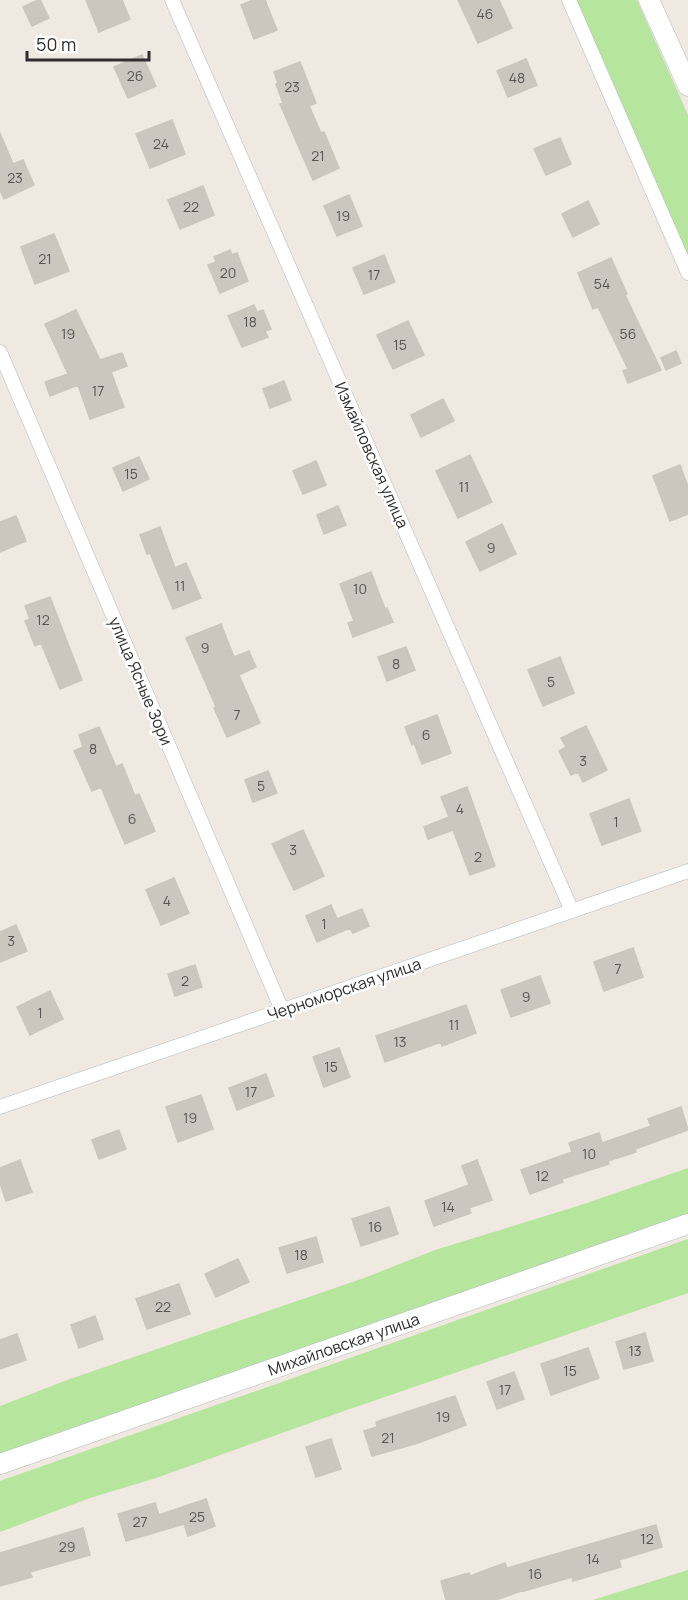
<svg xmlns="http://www.w3.org/2000/svg" width="688" height="1600" viewBox="0 0 688 1600" font-family="Manrope,sans-serif">
	<style>
		.green { fill: #b6e59e }
		.building { fill: #cbc7bf; stroke: #cbc5ba; stroke-width: 1.5 }
		.lines { fill: none; stroke-linecap: round; stroke-linejoin: round }
		.street-casing { stroke: #b4b7c1; stroke-width: 15 }
		.secondary-casing { stroke: #b4b7c1; stroke-width: 21 }
		.street { stroke: #fff; stroke-width: 14 }
		.secondary { stroke: #fff; stroke-width: 20 }
		.labels { text-anchor: middle; stroke-width: 5; stroke-linejoin: round; paint-order: stroke }
		.number-label { font-size: 14px; fill: #555452 }
		.street-label { font-size: 16px; fill: #2e2e2e; stroke: #fff }
	</style>
	<rect width="100%" height="100%" fill="#efe9e1"/>
	<path class="green" d="M576,0h61l51,115v144z
		M688,1168v49l-688,239v-50l70,-27 294,-101 71,-28 146,-45z
		M688,1239v54l-344,118 -188,67 -66,20 -90,34v-51z
		M688,1570v30h-95z"/>
	<path class="building" d="M38,0h2l9,18 -17,8 -9,-19z
		M86,0h36l8,19 -31,13z
		M253,0h12l12,30 -23,9 -13,-34z
		M458,0h41l13,28 -34,15z
		M142,55l14,31 -28,12 -14,-31z
		M526,59l11,26 -29,12 -11,-26z
		M300,62l16,41 -7,3 12,27 3,-1 15,36 -26,12 -33,-76 3,-1 -7,-19 2,-1 -4,-11z
		M172,120l13,34 -35,14 -14,-34z
		M0,133l13,31 10,-4 11,25 -30,14 -4,-9z
		M560,138l11,26 -25,11 -12,-26z
		M203,186l11,29 -34,14 -12,-29z
		M349,195l13,31 -25,10 -13,-30z
		M588,201l11,23 -26,13 -11,-23z
		M54,234l15,37 -34,13 -14,-37z
		M230,250l2,5 5,-2 11,28 -28,12 -12,-28 8,-3 -2,-5z
		M384,255l11,27 -31,12 -11,-26z
		M611,258l16,36 -2,1 36,75 -33,13 -5,-12 5,-2 -30,-62 -5,2 -15,-36z
		M254,305l3,7 6,-2 8,19 -6,2 3,6 -26,10 -14,-31z
		M76,310l24,50 22,-7 5,13 -16,6 13,35 -34,12 -12,-34 -28,11 -5,-14 23,-8 -23,-50z
		M408,321l16,34 -31,14 -16,-34z
		M676,351l5,12 -15,7 -5,-12z
		M284,381l7,19 -21,8 -7,-19z
		M443,399l11,22 -33,16 -10,-22z
		M470,455l22,47 -34,16 -22,-47z
		M139,457l10,22 -26,12 -10,-23z
		M316,461l10,24 -23,9 -10,-23z
		M680,465l8,22v27l-18,7 -17,-45z
		M338,506l8,19 -22,9 -7,-19z
		M16,516l10,25 -26,11v-30z
		M502,524l14,30 -36,17 -14,-29z
		M160,527l15,41 11,-5 15,35 -28,11 -23,-56 -3,1 -7,-19z
		M371,572l14,37 2,-1 6,14 -40,15 -5,-14 6,-2 -14,-37z
		M50,597l32,83 -22,9 -19,-46 -6,3 -10,-25 5,-2 -5,-13z
		M221,624l13,33 15,-6 7,16 -17,8 21,48 -33,14 -13,-29 2,-1 -30,-69z
		M406,647l9,23 -28,11 -9,-24z
		M560,657l14,36 -31,13 -15,-36z
		M437,715l14,38 -29,11 -8,-21 -2,2 -7,-18z
		M586,726l21,44 -24,12 -5,-10 -7,3 -12,-24 7,-4 -5,-9z
		M99,727l17,40 6,-3 13,32 4,-2 16,37 -30,13 -24,-57 -9,4 -18,-40 9,-4 -4,-12z
		M268,771l9,22 -24,9 -8,-22z
		M467,787l28,79 -25,9 -17,-45 -25,9 -4,-12 25,-10 -8,-20z
		M629,799l12,32 -39,14 -12,-31z
		M303,830l21,46 -30,14 -22,-46z
		M174,878l15,35 -28,12 -15,-35z
		M331,905l6,14 25,-10 7,17 -16,7 -3,-5 -33,14 -11,-26z
		M16,925l11,26 -27,11v-30z
		M633,948l10,29 -39,14 -10,-29z
		M195,965l7,22 -27,9 -7,-22z
		M540,976l10,27 -39,14 -10,-27z
		M50,991l13,28 -33,16 -13,-28z
		M466,1005l10,28 -34,13 -1,-4 -56,20 -9,-26z
		M339,1048l11,29 -26,10 -11,-30z
		M266,1074l8,22 -37,14 -8,-22z
		M201,1095l12,34 -35,13 -12,-35z
		M681,1107l7,23 -53,19 1,3 -28,9 1,3 -47,15 1,3 -33,12 -9,-24 51,-18 -3,-9 30,-10 3,10 49,-17 -3,-7z
		M119,1130l7,19 -27,10 -7,-19z
		M20,1160l12,32 -26,9 -6,-18v-15z
		M477,1160l15,40 -23,8 2,5 -37,13 -9,-25 44,-16 -7,-19z
		M389,1207l9,27 -37,12 -9,-27z
		M316,1237l7,25 -36,11 -8,-25z
		M238,1259l11,23 -33,15 -11,-23z
		M179,1284l11,30 -43,15 -11,-30z
		M95,1316l8,23 -24,9 -8,-23z
		M645,1333l8,28 -29,8 -8,-27z
		M17,1334l9,26 -26,9v-29z
		M588,1348l11,30 -48,17 -10,-31z
		M514,1372l10,27 -27,10 -10,-27z
		M455,1396l11,29 -48,18 -46,13 -8,-25 13,-4 -1,-5z
		M331,1439l10,30 -25,8 -10,-30z
		M206,1499l9,27 -27,10 -4,-12 -58,17 -8,-27 37,-11 4,12z
		M656,1525l6,22 -43,13 2,7 -48,14 -1,-4 -48,14v-1l-28,10h-50l-5,-19 28,-8 1,3 35,-13 2,5z
		M83,1528l7,27 -60,17 2,5 -32,9v-33z"/>
	<g class="lines">
		<g class="street-casing">
			<path id="street" d="M172,0l400,911
				M569,0l119,273
				M0,352l282,658
				M0,1107l688,-236"/>
		</g>
		<g class="secondary-casing">
			<g id="secondary">
				<path d="M649,0l39,86"/>
				<path id="s1" d="M0,1464l688,-240"/>
			</g>
		</g>
		<use href="#street" class="street"/>
		<use href="#secondary" class="secondary"/>
	</g>
	<g class="labels">
		<g class="number-label">
			<text x="485" y="19">46</text>
			<text x="135" y="81">26</text>
			<text x="517" y="83">48</text>
			<text x="292" y="92">23</text>
			<text x="161" y="149">24</text>
			<text x="318" y="161">21</text>
			<text x="15" y="183">23</text>
			<text x="191" y="212">22</text>
			<text x="343" y="221">19</text>
			<text x="45" y="264">21</text>
			<text x="228" y="278">20</text>
			<text x="374" y="280">17</text>
			<text x="602" y="289">54</text>
			<text x="250" y="327">18</text>
			<text x="68" y="339">19</text>
			<text x="628" y="339">56</text>
			<text x="400" y="350">15</text>
			<text x="98" y="396">17</text>
			<text x="131" y="479">15</text>
			<text x="464" y="492">11</text>
			<text x="491" y="553">9</text>
			<text x="180" y="591">11</text>
			<text x="360" y="594">10</text>
			<text x="43" y="625">12</text>
			<text x="205" y="653">9</text>
			<text x="396" y="669">8</text>
			<text x="551" y="687">5</text>
			<text x="237" y="720">7</text>
			<text x="426" y="740">6</text>
			<text x="93" y="754">8</text>
			<text x="583" y="766">3</text>
			<text x="261" y="791">5</text>
			<text x="460" y="814">4</text>
			<text x="132" y="824">6</text>
			<text x="616" y="827">1</text>
			<text x="293" y="855">3</text>
			<text x="478" y="862">2</text>
			<text x="167" y="906">4</text>
			<text x="324" y="929">1</text>
			<text x="11" y="946">3</text>
			<text x="618" y="974">7</text>
			<text x="185" y="986">2</text>
			<text x="526" y="1002">9</text>
			<text x="40" y="1018">1</text>
			<text x="454" y="1030">11</text>
			<text x="400" y="1047">13</text>
			<text x="331" y="1072">15</text>
			<text x="251" y="1097">17</text>
			<text x="190" y="1123">19</text>
			<text x="589" y="1159">10</text>
			<text x="542" y="1181">12</text>
			<text x="448" y="1212">14</text>
			<text x="375" y="1232">16</text>
			<text x="301" y="1260">18</text>
			<text x="163" y="1312">22</text>
			<text x="635" y="1356">13</text>
			<text x="570" y="1376">15</text>
			<text x="505" y="1395">17</text>
			<text x="443" y="1422">19</text>
			<text x="388" y="1443">21</text>
			<text x="197" y="1522">25</text>
			<text x="140" y="1527">27</text>
			<text x="647" y="1544">12</text>
			<text x="67" y="1552">29</text>
			<text x="593" y="1564">14</text>
			<text x="535" y="1579">16</text>
		</g>
		<g class="street-label">
			<text transform="translate(372 455) rotate(66)" y="6">Измайловская улица</text>
			<text transform="translate(141 681) rotate(67)" y="6">улица Ясные Зори</text>
			<text transform="translate(344 989) rotate(-19)" y="6">Черноморская улица</text>
			<text dy="6" stroke="none"><textPath href="#s1" startOffset="364">Михайловская улица</textPath></text>
		</g>
	</g>
	<path d="M27 51v9h122v-9" fill="none" stroke="#2e2e2e" stroke-width="3"/>
	<text x="36" y="51" font-size="18" fill="#2e2e2e" stroke="#ffffff" stroke-width="4.5" paint-order="stroke">50 m</text>
</svg>
